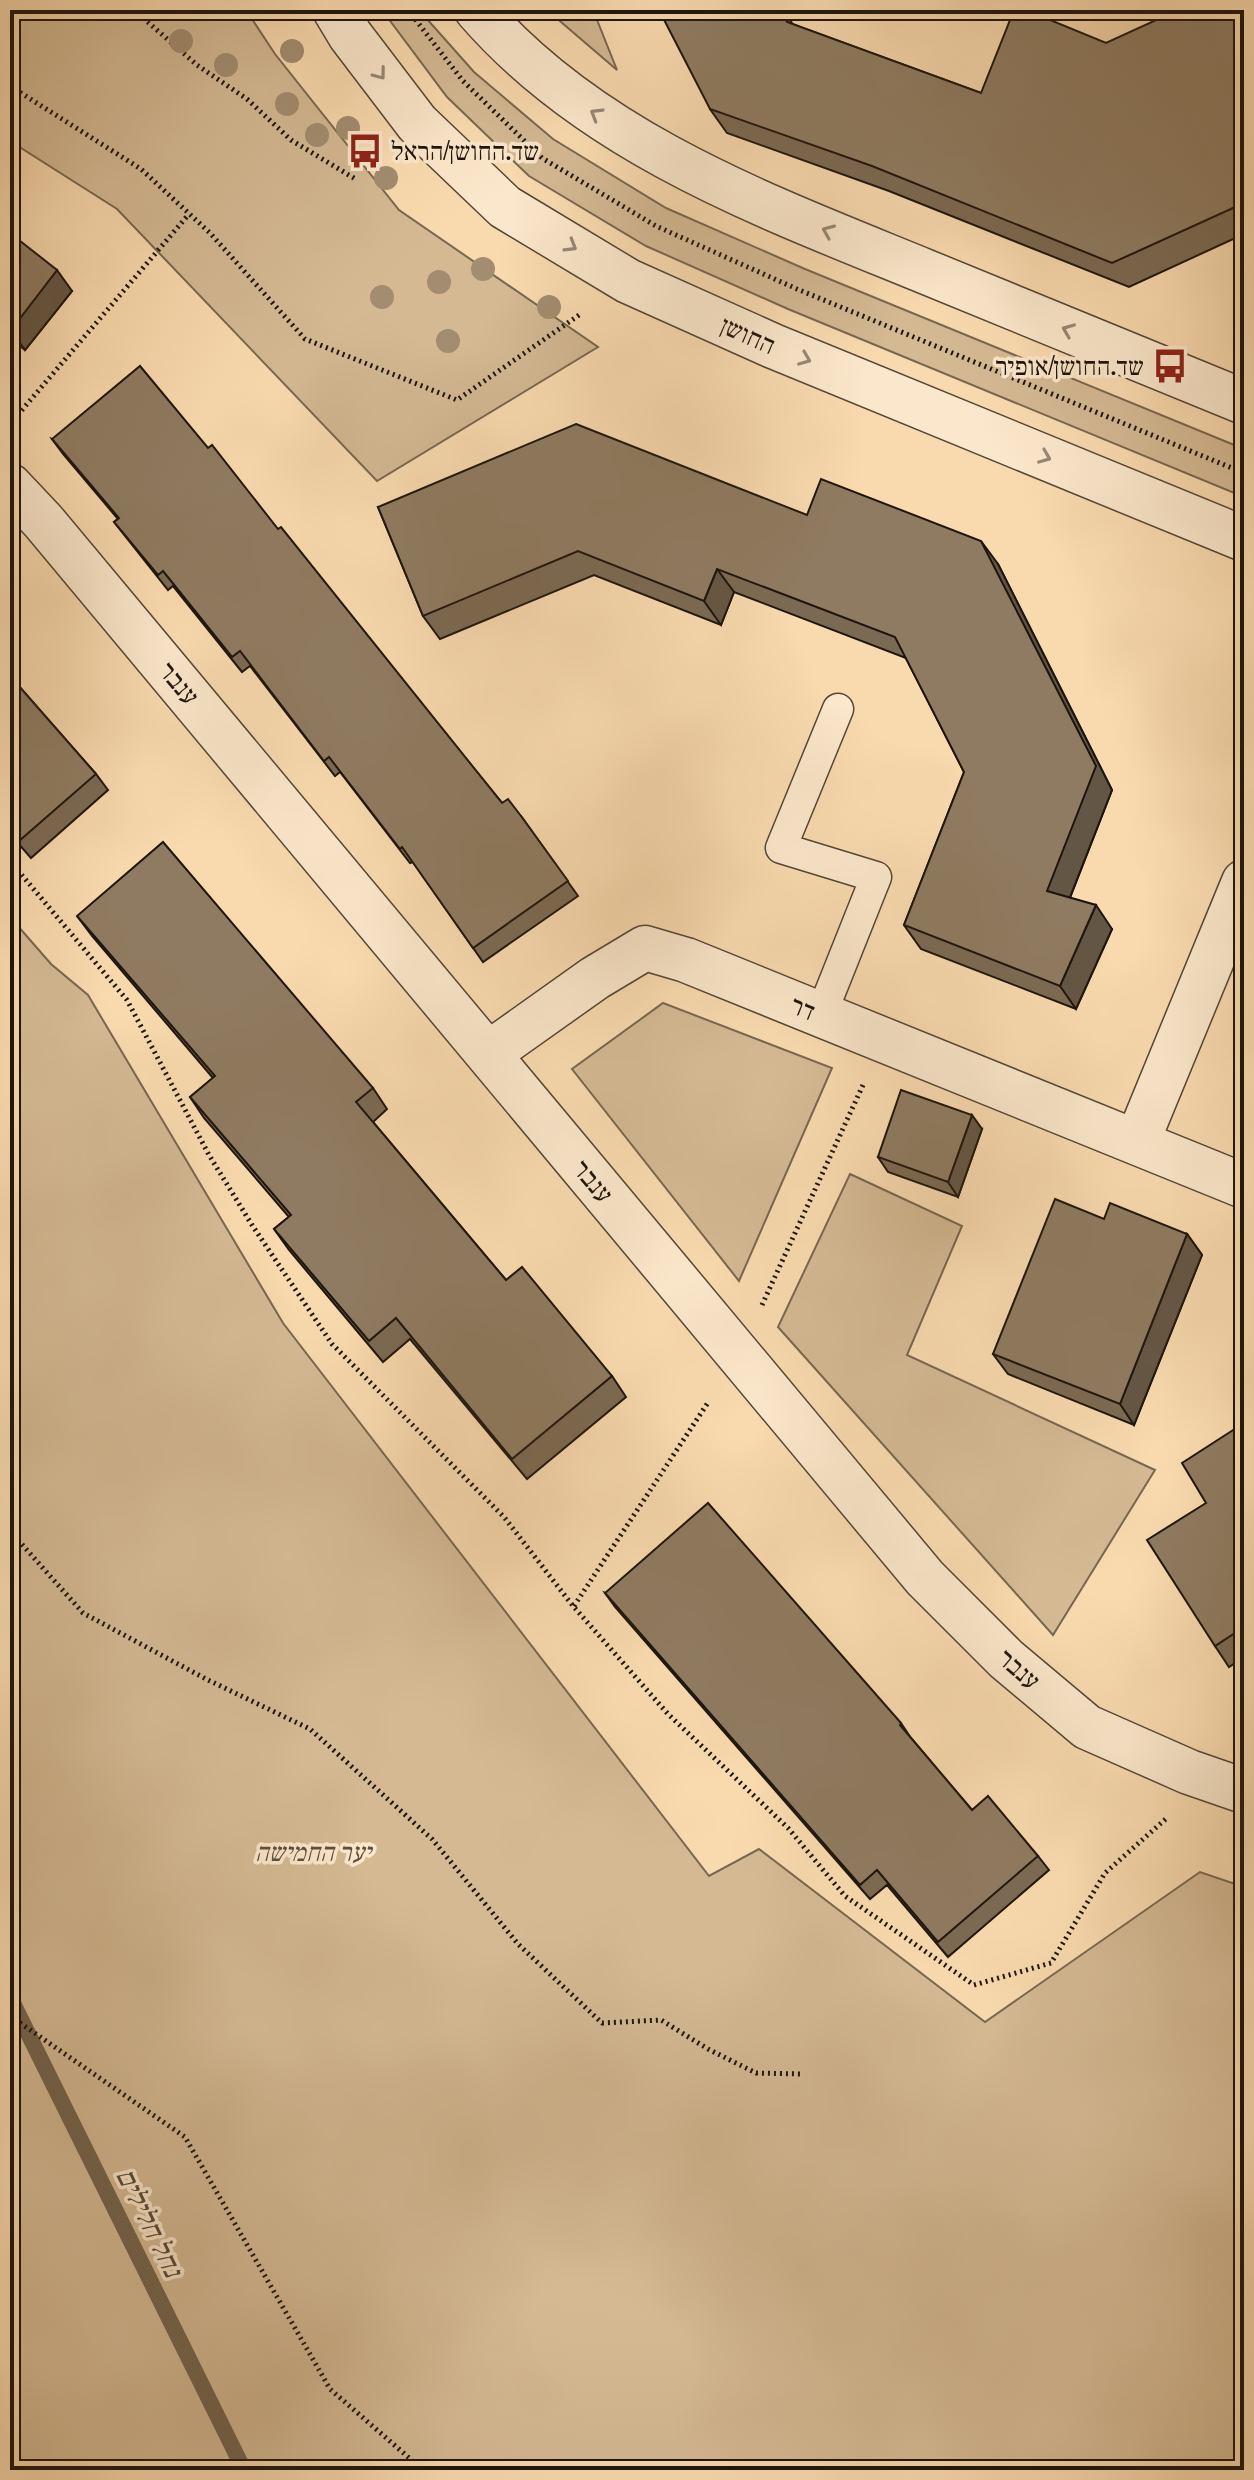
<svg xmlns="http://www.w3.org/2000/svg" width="1254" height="2480" viewBox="0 0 1254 2480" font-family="'Libre Bodoni','Frank Ruhl Libre',serif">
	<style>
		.green { fill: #d4b993; stroke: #786750; stroke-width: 2 }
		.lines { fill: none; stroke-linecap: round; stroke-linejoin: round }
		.stream { stroke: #74634d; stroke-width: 16 }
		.service-casing { stroke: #544636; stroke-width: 33 }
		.minor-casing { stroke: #544636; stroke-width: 47 }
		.tertiary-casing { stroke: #544636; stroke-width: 47 }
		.path { stroke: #1d150d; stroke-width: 5; stroke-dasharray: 2 4; stroke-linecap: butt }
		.service { stroke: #fbe7cb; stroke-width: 30 }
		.minor { stroke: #fbe7cb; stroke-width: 44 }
		.tertiary { stroke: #fbe7cb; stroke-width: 44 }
		.tree { fill: #a38d70 }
		.wall { fill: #7b6a53; stroke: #1d150d; stroke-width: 2 }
		.shaded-wall { fill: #645644; stroke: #1d150d; stroke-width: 2 }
		.building { fill: #8f7b61; stroke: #1d150d; stroke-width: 2 }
		.oneway { stroke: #978876 }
		.labels { text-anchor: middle; stroke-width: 7; stroke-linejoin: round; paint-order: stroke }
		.poi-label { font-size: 26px; fill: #1d150d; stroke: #fbe7cb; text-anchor: start }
		.street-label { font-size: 26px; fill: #1d150d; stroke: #fbe7cb }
		.park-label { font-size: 26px; font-style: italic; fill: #5d4e3c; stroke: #fbe7cb }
		.water-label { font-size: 28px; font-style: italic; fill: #574938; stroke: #fbe7cb }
	</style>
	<rect width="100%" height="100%" fill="#f9daaf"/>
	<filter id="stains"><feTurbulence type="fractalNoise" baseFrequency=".0025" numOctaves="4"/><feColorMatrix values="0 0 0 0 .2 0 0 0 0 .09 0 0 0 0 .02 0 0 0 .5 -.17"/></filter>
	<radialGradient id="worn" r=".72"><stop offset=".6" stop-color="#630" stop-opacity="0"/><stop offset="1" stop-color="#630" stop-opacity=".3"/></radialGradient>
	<path class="green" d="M10,10h236l29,44 124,156 199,137 -221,134 -260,-272 -107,-68z
		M382,10h37l55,62 79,67 113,69 139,61 439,180v48l-456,-188 -142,-63 -117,-70 -82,-79z
		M547,10h46l24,60z
		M10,917l41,47 37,31 195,328 426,553 50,-27 226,173 215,-150 44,15v583h-1234z
		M663,1003l169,65 -93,213 -167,-212z
		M850,1174l112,52 -55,129 248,115 -102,165 -275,-308z"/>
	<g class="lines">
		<path class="stream" d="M10,1997l234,473"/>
		<g class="service-casing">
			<path id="service" d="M821,1015l55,-138 -95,-29 57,-139"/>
		</g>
		<g class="minor-casing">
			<path id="minor" d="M10,486l33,35 882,1057 81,81 81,68 102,45 55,19
				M488,1054l107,-76 50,-30 41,12 558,226
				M1137,1142l107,-260"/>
		</g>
		<g class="tertiary-casing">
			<path id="tertiary" d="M335,10l15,25 67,88 88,84 123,74 145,65 471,193
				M477,10c115,133 288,196 447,261 106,44 213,87 320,131"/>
		</g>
		<path class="path" d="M134,10l63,55 50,34 44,41 66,40
			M408,10l55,71 79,77 114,68 141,63 447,184
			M10,86l131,83 69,64 95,106 152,61 125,-87
			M10,424l179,-210
			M10,861l117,139 82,155 43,70 80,119 172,173 69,89 95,108 120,114 57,68 129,89 77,-22 54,-90 63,-56
			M762,1305l101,-220
			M10,1531l73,82 123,66 104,50 122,110 86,105 84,79 59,-3 47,29 48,24 45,1
			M574,1606l135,-205
			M10,2016l175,121 145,252 93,81"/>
		<use href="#service" class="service"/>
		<use href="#minor" class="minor"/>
		<use href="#tertiary" class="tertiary"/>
	</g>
	<g class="tree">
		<circle cx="181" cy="41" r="12"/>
		<circle cx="292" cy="51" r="12"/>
		<circle cx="226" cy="65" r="12"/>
		<circle cx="287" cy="104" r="12"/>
		<circle cx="348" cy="128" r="12"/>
		<circle cx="317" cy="135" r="12"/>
		<circle cx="386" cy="178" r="12"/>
		<circle cx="483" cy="269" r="12"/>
		<circle cx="439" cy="282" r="12"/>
		<circle cx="382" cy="297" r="12"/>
		<circle cx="549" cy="307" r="12"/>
		<circle cx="448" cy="341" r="12"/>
	</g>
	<path class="wall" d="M1244,10v224l-115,53 -240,-96 -162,-58 -17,-24 82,-85 189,69 125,-50z
		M10,233l62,58 -47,59 -15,-12z
		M52,439l226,90 224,274 19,13 57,80 -95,66 -70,-100 -3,1 -70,-91 -5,4 -85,-110 -8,6 -69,-86 -5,4 -43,-54 -11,-14 4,-3 -55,-65z
		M378,507l429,8 191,49 114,226 -42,108 42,31 -36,80 -155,-60 -17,-24 60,-153 -58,-114 -172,-66 -13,33 -127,-50 -154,64 -17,-23z
		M10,676l86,98 12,16 -77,68 -21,-24z
		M77,916l296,172 14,21 -14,13 133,158 106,96 14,21 -99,82 -117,-140 -27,23 -94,-112 -15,-21 15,-12 -85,-99 -14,-21 23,-19 -121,-142z
		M982,1129l-24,68 -70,-25 -10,-15z
		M1104,1219l83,15 15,21 -68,170 -126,-51 -15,-20z
		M1244,1423v234l-15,10 -14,-21z
		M605,1593l296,130 10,15 61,72 66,46 11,14 -101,87 -61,-72 -17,14 -255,-292z"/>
	<path class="shaded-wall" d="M781,10h4l19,36 -17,-24z
		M57,270l15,21 -47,59 -14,-20z
		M981,541l17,23 114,226 -49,125 -16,-24z
		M717,569l17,23 -13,33 -17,-24z
		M1096,905l16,24 -36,80 -16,-23z
		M972,1115l10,14 -24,68 -10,-15z
		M1187,1234l15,21 -68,170 -14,-21z"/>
	<path class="building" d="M659,10h122l6,12 194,71 33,-83h12l80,33 72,-33h66v193l-132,60 -240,-97 -162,-57z
		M10,233l47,37 -46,60 -1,-1z
		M140,366l68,82 4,-3 66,84 3,-2 221,276 6,-4 13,17 47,65 -95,67 -71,-101 -2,2 -71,-92 -5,4 -84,-110 -8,6 -69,-86 -5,4 -44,-53 5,-4 -67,-79z
		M576,424l231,91 14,-36 160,62 115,225 -49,125 49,14 -36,81 -156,-61 60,-153 -69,-135 -178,-68 -13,32 -126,-50 -155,65 -45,-109z
		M10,676l86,98 -77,67 -9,-11z
		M163,842l210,246 -17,14 150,178 16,-13 90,109 -100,83 -116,-141 -27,23 -95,-112 17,-14 -101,-118 25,-21 -138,-160z
		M901,1090l71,25 -24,67 -70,-25z
		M1055,1199l49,20 6,-16 77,31 -67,170 -127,-50z
		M1244,1423v204l-29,19 -68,-106 59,-37 -24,-40z
		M708,1503l193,220 -1,2 72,85 16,-14 50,60 -100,86 -61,-72 -17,15 -255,-292z"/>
	<defs><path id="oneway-chevron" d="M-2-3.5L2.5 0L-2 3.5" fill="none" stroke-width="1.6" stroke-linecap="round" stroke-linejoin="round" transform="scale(2)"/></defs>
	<g class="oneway">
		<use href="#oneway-chevron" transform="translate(380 74) rotate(53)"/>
		<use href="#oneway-chevron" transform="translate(596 114) rotate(-149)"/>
		<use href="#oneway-chevron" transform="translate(828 231) rotate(-157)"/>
		<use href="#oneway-chevron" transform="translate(571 246) rotate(31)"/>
		<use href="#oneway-chevron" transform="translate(1068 330) rotate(-158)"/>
		<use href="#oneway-chevron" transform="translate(805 359) rotate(22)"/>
		<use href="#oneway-chevron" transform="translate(1045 457) rotate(22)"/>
	</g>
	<defs>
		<g id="bus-bare" transform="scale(2.76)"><path d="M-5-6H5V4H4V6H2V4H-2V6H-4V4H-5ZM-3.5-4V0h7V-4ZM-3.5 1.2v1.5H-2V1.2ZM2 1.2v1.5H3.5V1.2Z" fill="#8f2418" stroke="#fbe7cb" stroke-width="2.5" paint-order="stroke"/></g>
	</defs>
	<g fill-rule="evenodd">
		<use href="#bus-bare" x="365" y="151"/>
		<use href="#bus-bare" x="1170" y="366"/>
	</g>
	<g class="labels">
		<g class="poi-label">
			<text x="391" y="160">שד.החושן/הראל</text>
			<text x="1144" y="375" text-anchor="end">שד.החושן/אופיר</text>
		</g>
		<g class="street-label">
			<text transform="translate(748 335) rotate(24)" y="9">החושן</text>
			<text transform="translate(179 683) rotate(50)" y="9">ענבר</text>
			<text transform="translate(803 1008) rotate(22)" y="9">דר</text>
			<text transform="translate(593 1181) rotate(50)" y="9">ענבר</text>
			<text transform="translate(1019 1669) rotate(41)" y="9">ענבר</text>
		</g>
		<g class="park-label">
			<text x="313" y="1861">יער החמישה</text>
		</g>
		<g class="water-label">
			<text transform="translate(150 2222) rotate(64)" y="10">נחל חלילים</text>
		</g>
	</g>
	<rect width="1254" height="2480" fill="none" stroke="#f9daaf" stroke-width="40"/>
	<rect x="12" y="12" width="1230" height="2456" fill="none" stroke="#1d150d" stroke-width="4"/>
	<rect x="20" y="20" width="1214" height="2440" fill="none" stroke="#1d150d" stroke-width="2"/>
	<rect width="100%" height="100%" filter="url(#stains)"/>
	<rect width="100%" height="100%" fill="url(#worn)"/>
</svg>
